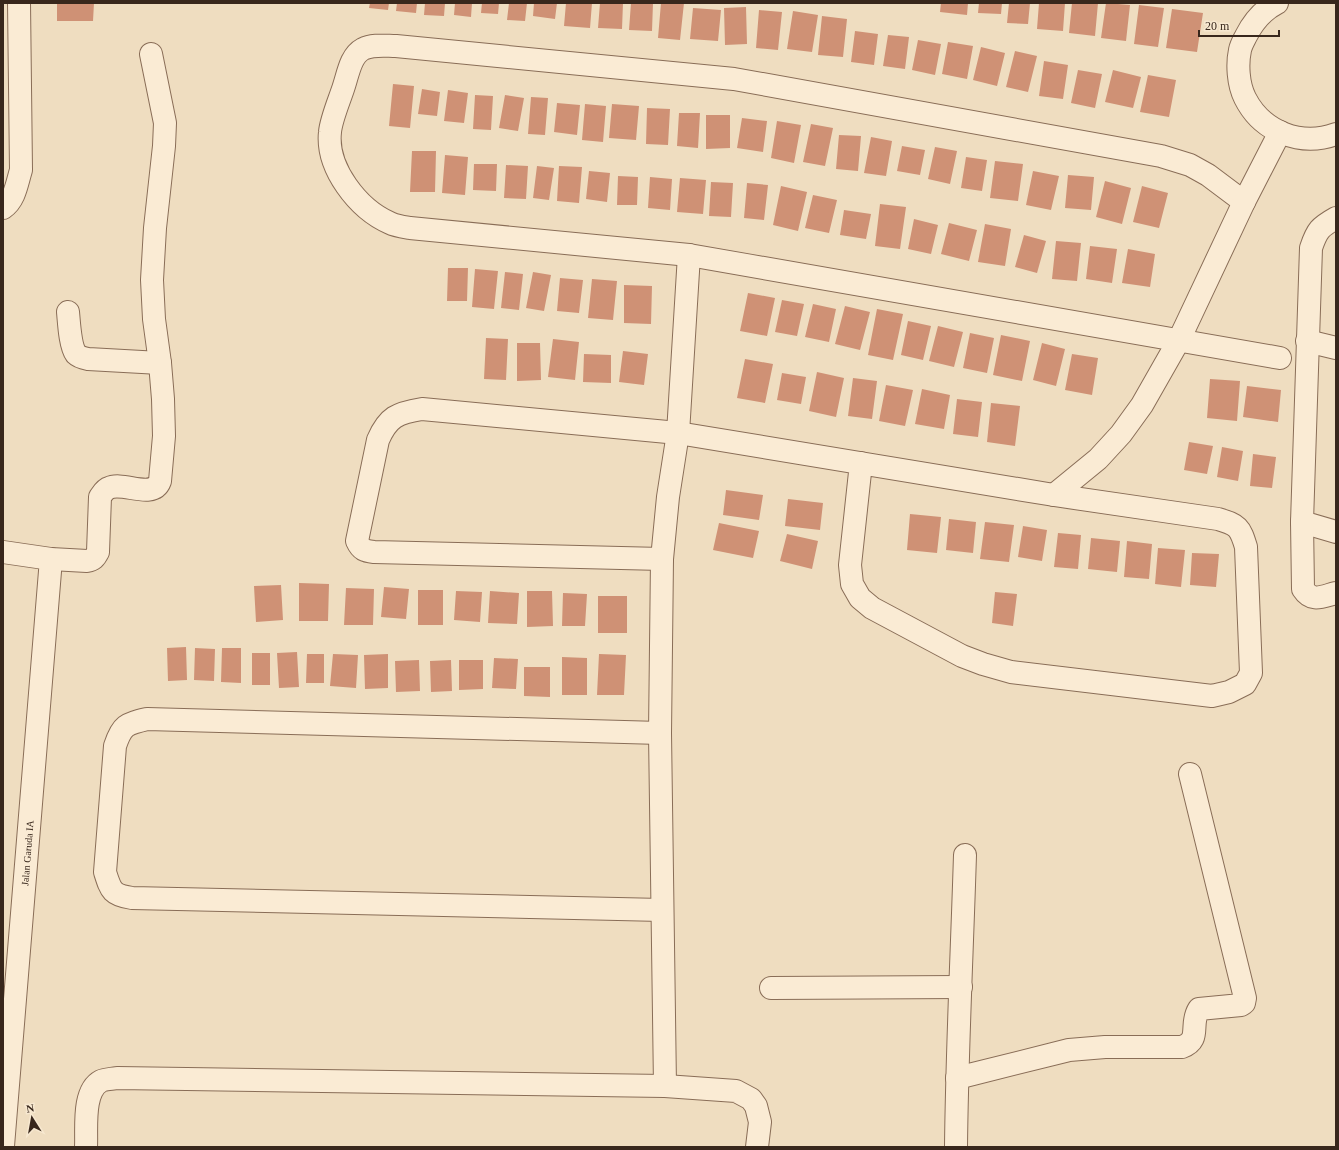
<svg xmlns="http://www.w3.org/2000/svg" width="1339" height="1150" viewBox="0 0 1339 1150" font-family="Georgia,serif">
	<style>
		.building { fill: #cf9175 }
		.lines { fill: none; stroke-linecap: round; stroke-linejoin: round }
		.minor-casing { stroke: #896d57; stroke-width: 24 }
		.minor { stroke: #faebd4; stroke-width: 22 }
		.labels { text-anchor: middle; stroke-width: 3.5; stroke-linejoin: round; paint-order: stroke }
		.street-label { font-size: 10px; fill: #38271c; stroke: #f7e8d0 }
	</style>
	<rect width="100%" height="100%" fill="#efddc0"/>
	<path class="building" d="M57,3h37l-1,18h-36z
		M370,3h19l-1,7 -19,-2z
		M397,3h20l-1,10 -20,-2z
		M425,3h20l-1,13 -20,-1z
		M455,3h17l-1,14 -17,-2z
		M482,3h17l-1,11 -17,-1z
		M509,3h18l-2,18 -18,-1z
		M534,3h23l-2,16 -22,-3z
		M566,3h26l-2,25 -26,-2z
		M600,3h23l-1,26 -24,-1z
		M631,3h22l-1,28 -23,-1z
		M661,3h23l-4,37 -22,-2z
		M941,3h27l-1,12 -27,-3z
		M979,3h23l-1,11 -23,-1z
		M1009,3h21l-2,21 -21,-1z
		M1039,3h26l-2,28 -26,-2z
		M1072,3h26l-3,33 -26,-3z
		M1106,3l24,2 -4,36 -25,-3z
		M1139,5l25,3 -6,39 -24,-3z
		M746,7l1,37 -22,1 -1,-37z
		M693,8l28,2 -3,31 -28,-2z
		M1172,9l31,4 -6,39 -31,-4z
		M759,10l23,2 -4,38 -22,-2z
		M793,11l25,4 -6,37 -25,-3z
		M822,16l25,3 -4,38 -25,-2z
		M855,31l23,3 -4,31 -23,-3z
		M888,35l21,2 -4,32 -22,-3z
		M918,40l23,4 -6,31 -23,-5z
		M948,42l25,4 -6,33 -25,-5z
		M981,47l24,6 -8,33 -24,-6z
		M1015,51l22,5 -9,36 -22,-5z
		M1044,61l24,4 -5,34 -24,-3z
		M1078,70l24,4 -7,34 -24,-5z
		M1113,70l28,7 -8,31 -28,-6z
		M1148,75l28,5 -7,37 -29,-5z
		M393,84l21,2 -4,42 -21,-2z
		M422,89l18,3 -3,24 -19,-2z
		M448,90l20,3 -4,30 -20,-2z
		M475,95l18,1 -2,34 -18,-1z
		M505,95l19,3 -6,33 -19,-3z
		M531,97l17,1 -3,37 -17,-1z
		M557,103l23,2 -3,30 -23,-3z
		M585,104l21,2 -3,36 -21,-2z
		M612,104l27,2 -3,34 -27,-2z
		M647,108l23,1 -2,36 -22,-1z
		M679,113h21l-2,35 -21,-2z
		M706,115h24v33l-24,1z
		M742,118l25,3 -4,31 -26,-4z
		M777,121l24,4 -7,38 -23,-5z
		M811,124l22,4 -8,38 -22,-4z
		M839,135l22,1 -3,35 -22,-2z
		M871,137l21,4 -6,35 -22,-3z
		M902,146l23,4 -5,25 -23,-4z
		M935,147l22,4 -7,33 -22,-5z
		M412,151h24l-1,41h-25z
		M445,155l23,2 -3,38 -23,-2z
		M966,157l21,3 -5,31 -21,-3z
		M995,161l28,3 -5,37 -28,-3z
		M474,164h23l-1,27 -23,-1z
		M506,165l22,1 -2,33 -22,-1z
		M537,166l17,2 -5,32 -16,-2z
		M559,166l23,1 -3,36 -22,-2z
		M589,171l21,2 -3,29 -21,-3z
		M1033,171l26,5 -8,34 -25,-5z
		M1068,175l26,2 -3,33 -26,-2z
		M618,176l20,1 -1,28h-20z
		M650,177l22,2 -2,31 -22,-2z
		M680,178l26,2 -3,34 -26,-2z
		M1105,181l26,7 -9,36 -26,-7z
		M711,182l22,1 -2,34 -22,-1z
		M747,183l21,2 -4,35 -20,-2z
		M781,186l26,6 -9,39 -25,-6z
		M1142,186l26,7 -9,35 -26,-6z
		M813,195l24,5 -8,33 -24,-5z
		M880,204l26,3 -6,42 -25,-3z
		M844,210l27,4 -5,25 -26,-4z
		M914,219l24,6 -7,29 -23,-5z
		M949,223l28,7 -8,31 -28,-7z
		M985,224l26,5 -6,37 -27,-4z
		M1024,235l22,6 -9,32 -22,-6z
		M1056,241l25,2 -4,38 -25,-2z
		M1090,246l27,3 -5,34 -26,-4z
		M1128,249l27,5 -5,33 -28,-4z
		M448,268h20l-1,33h-20z
		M475,269l23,2 -4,38 -22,-2z
		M505,272l18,2 -4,36 -18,-2z
		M533,272l18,3 -7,36 -18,-3z
		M560,278l23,2 -4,33 -22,-2z
		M592,279l25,2 -4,39 -25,-2z
		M624,285l28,1 -1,38 -27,-1z
		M748,293l27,5 -8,38 -27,-5z
		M782,300l22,4 -7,32 -22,-4z
		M813,304l23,5 -7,33 -24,-5z
		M845,306l25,6 -10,38 -25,-6z
		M877,309l26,5 -10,46 -25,-5z
		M908,321l23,5 -8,34 -22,-5z
		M938,326l25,6 -9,35 -25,-6z
		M970,333l24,5 -7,35 -24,-5z
		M1001,335l29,6 -8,40 -29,-6z
		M486,338l22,1 -2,41 -22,-1z
		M553,339l26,3 -4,38 -27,-3z
		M517,343h23l1,37 -24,1z
		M1042,343l23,6 -9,37 -23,-6z
		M623,351l25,3 -4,31 -25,-3z
		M584,354l27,1v28l-28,-1z
		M1072,354l26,4 -6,37 -27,-5z
		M745,359l28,5 -8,39 -28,-5z
		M817,372l27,6 -8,39 -27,-6z
		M782,373l24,4 -5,27 -24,-4z
		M853,378l24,3 -5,38 -24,-3z
		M1210,379l30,2 -3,40 -30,-3z
		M886,385l27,5 -8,36 -26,-5z
		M1247,386l34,4 -3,32 -35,-5z
		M922,389l28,6 -6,34 -29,-5z
		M957,399l25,3 -4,35 -25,-3z
		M991,403l29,3 -5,40 -28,-4z
		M1189,442l24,4 -6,28 -23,-4z
		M1222,447l21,4 -5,30 -21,-4z
		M1253,454l23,3 -4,31 -22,-2z
		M726,490l37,5 -4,25 -36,-5z
		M788,499l35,4 -3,27 -35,-4z
		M910,514l31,3 -4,36 -30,-3z
		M949,519l27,3 -3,31 -27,-3z
		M985,522l29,3 -5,37 -29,-3z
		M719,523l40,8 -6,27 -40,-8z
		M1023,526l24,4 -5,31 -24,-4z
		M1058,533l23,2 -3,34 -24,-2z
		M787,534l31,7 -6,28 -32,-8z
		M1091,538l29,3 -3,31 -29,-3z
		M1127,541l25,3 -3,35 -25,-2z
		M1158,548l27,2 -4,37 -26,-3z
		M1192,553l27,1 -3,33 -26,-2z
		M299,583l30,1 -1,37h-29z
		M281,585l2,35 -27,2 -2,-36z
		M384,587l25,2 -3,30 -25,-2z
		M346,588l28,1 -1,36h-29z
		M418,590h25v35h-25z
		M456,591l26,1 -2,30 -26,-2z
		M490,591l29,2 -2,31 -29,-1z
		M527,591h25l1,35 -26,1z
		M995,592l22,2 -4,32 -21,-3z
		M563,593l24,1 -2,32h-23z
		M598,596h29v37h-29z
		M186,647l1,33 -19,1 -1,-33z
		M195,648l20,1 -1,32 -20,-1z
		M222,648h19v35l-20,-1z
		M297,652l2,35 -20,1 -2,-35z
		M252,653h18v32h-18z
		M307,654h17v29h-18z
		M333,654l25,1 -2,33 -26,-2z
		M388,654v34l-23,1 -1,-34z
		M599,654l27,1 -2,40h-27z
		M562,657l25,1v37h-25z
		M494,658l24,1 -2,30 -24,-1z
		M419,660l1,31 -24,1 -1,-31z
		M451,660l1,31 -21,1 -1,-31z
		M459,660h24v29l-24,1z
		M524,667h26v30l-26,-1z"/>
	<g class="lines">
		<g class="minor-casing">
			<g id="minor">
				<path d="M1277,3c-14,7 -24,19 -31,33 -2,4 -5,9 -6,14 -3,14 -2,34 5,48 17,34 56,49 91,36"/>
				<path d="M1244,202l-36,-27 -18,-10 -29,-9 -427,-77 -338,-33c-10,0 -23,-2 -33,3 -13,7 -15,26 -20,40 -4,12 -12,31 -13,43 -4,36 28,77 60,91 6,3 14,4 20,5l279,27 591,103"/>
				<path d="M3,208c12,-8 14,-25 18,-38l-2,-167"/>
				<path d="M1336,218c-16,9 -19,12 -25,30l-9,274 34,10"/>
				<path d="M68,312c1,10 2,34 8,42 3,3 7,4 12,5l72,4"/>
				<path d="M1307,341l29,7"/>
				<path d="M1054,495l44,-36 23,-25 21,-29 37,-65 65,-138 36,-70"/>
				<path d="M1302,522l1,67c9,14 20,7 33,4"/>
				<path d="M3,552l48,7 36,2c6,-1 8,-3 11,-9l2,-55c2,-3 5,-8 9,-9 14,-7 44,12 51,-7l4,-45 -1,-37 -3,-36 -6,-44 -2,-39 3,-52 9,-82 1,-23 -14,-69"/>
				<path d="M662,559l-288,-7c-9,-1 -13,-2 -17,-11l21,-101c10,-23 19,-27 44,-31l256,24 376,62 164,24c20,6 22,8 28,28l5,126 -6,11 -16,8 -17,4 -201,-24 -28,-8 -21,-8 -90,-48 -12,-10 -8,-14 -2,-19 11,-102"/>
				<path d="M660,733l-513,-14c-21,5 -25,6 -32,27l-10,126c6,19 7,23 27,26l530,12"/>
				<path d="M771,988l190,-1"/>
				<path d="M957,1078l112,-28 36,-3h77c20,-7 7,-23 17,-38l42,-4 3,-2 1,-5 -55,-224"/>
				<path d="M665,1086l-5,-353 2,-174 6,-62 10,-64 11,-178"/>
				<path id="s1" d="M3,1146l48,-587"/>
				<path d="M86,1147c1,-18 -4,-56 15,-66 4,-2 11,-2 16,-3l548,8 71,5 15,8 5,7 4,16 -3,25"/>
				<path d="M956,1147c1,-97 6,-195 9,-292"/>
			</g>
		</g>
		<use href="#minor" class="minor"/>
	</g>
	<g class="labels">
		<g class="street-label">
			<text dy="4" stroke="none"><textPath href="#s1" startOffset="294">Jalan Garuda IA</textPath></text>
		</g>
	</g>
	<rect width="1339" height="1150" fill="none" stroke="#38271c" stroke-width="8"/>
	<g transform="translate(32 1118) rotate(349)" stroke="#f7e8d0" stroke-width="3" paint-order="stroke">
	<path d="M0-3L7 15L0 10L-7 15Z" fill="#38271c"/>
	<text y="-6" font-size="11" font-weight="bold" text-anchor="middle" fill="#38271c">N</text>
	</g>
	<path d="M1199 30v6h80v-6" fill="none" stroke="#38271c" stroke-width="2"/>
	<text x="1205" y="30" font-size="12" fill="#38271c" stroke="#f7e8d0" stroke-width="3" paint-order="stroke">20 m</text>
</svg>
